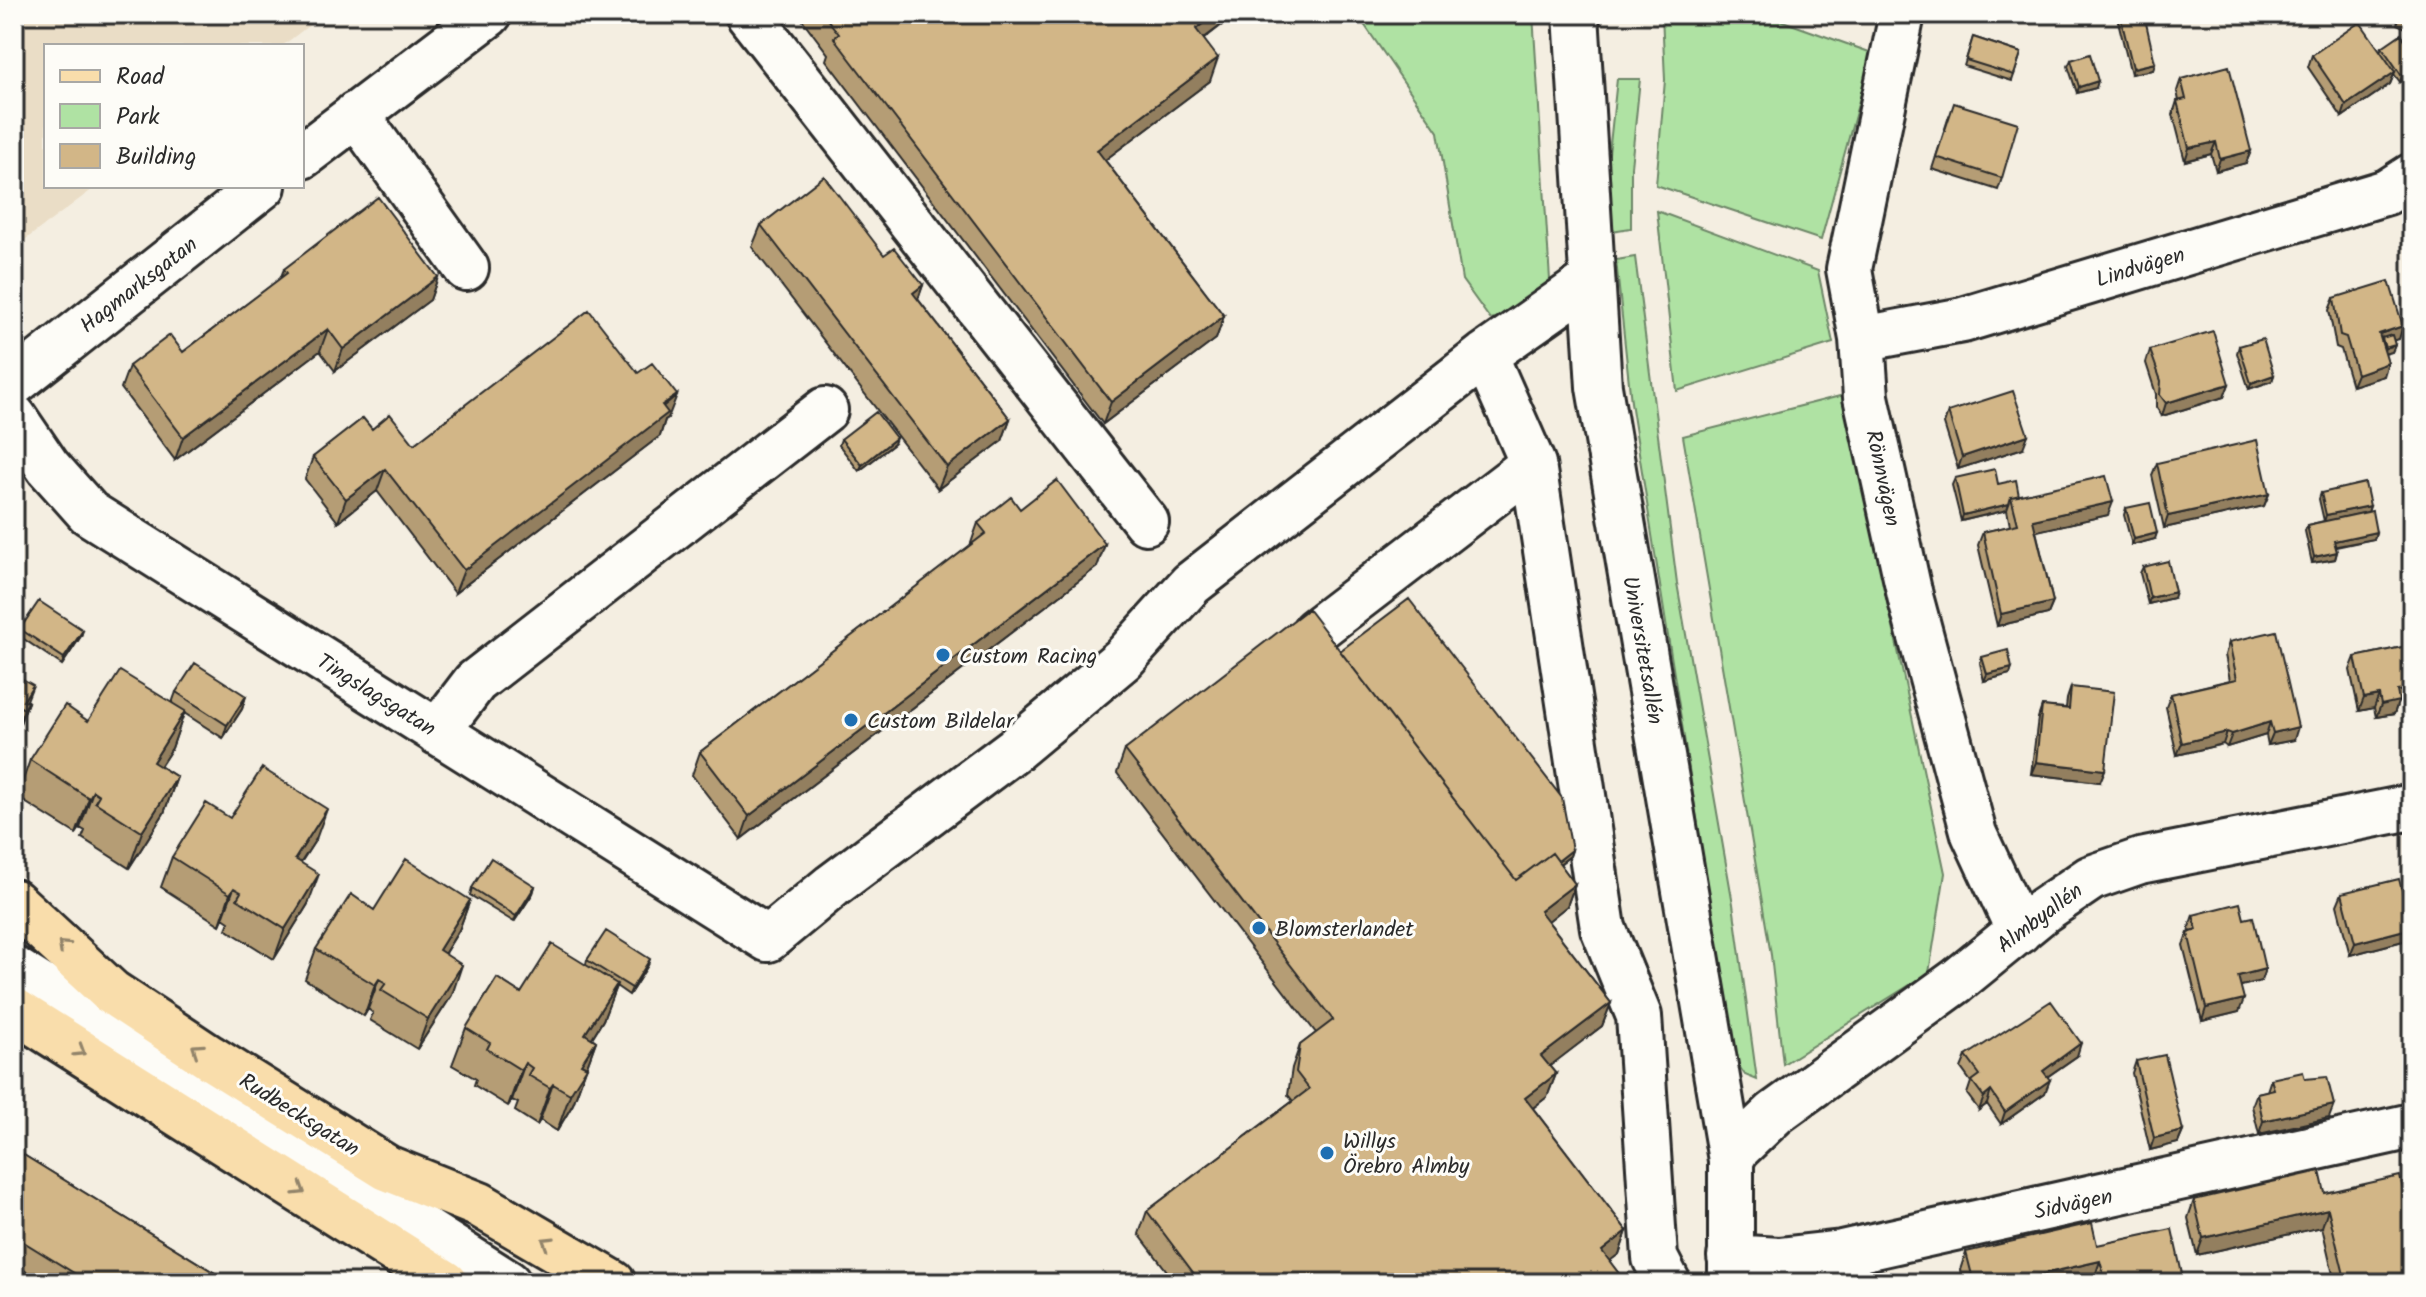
<svg xmlns="http://www.w3.org/2000/svg" width="2426" height="1297" viewBox="0 0 2426 1297" font-family="Kalam,sans-serif">
	<style>
		.built { fill: #eaddc6 }
		.green { fill: #afe2a3; stroke: #6d8667; stroke-width: 2 }
		.lines { fill: none; stroke-linecap: round; stroke-linejoin: round }
		.minor-casing { stroke: #2b2b2b; stroke-width: 50 }
		.major-casing { stroke: #2b2b2b; stroke-width: 50 }
		.minor { stroke: #fdfcf7; stroke-width: 44 }
		.major { stroke: #f9ddab; stroke-width: 44 }
		.wall { fill: #b59d74; stroke: #2b2b2b; stroke-width: 2 }
		.shaded-wall { fill: #937f5e; stroke: #2b2b2b; stroke-width: 2 }
		.building { fill: #d2b687; stroke: #2b2b2b; stroke-width: 2 }
		.oneway { stroke: #92846b }
		.poi-dot { fill: #1f6fb2; stroke: #fdfcf7; stroke-width: 3 }
		.labels { text-anchor: middle; stroke-width: 6; stroke-linejoin: round; paint-order: stroke }
		.street-label { font-size: 22px; fill: #2b2b2b; stroke: #fdfcf7 }
		.poi-label { font-size: 22px; fill: #2b2b2b; stroke: #fdfcf7; text-anchor: start }
	</style>
	<rect width="100%" height="100%" fill="#f4eee1"/>
	<filter id="ink" filterUnits="userSpaceOnUse"><feTurbulence type="fractalNoise" baseFrequency=".0125" numOctaves="2"/><feDisplacementMap in="SourceGraphic" scale="16" xChannelSelector="R" yChannelSelector="G"/><feConvolveMatrix kernelMatrix="1 2 1 2 8 2 1 2 1" color-interpolation-filters="sRGB"/></filter>
	<g filter="url(#ink)">
		<path class="built" d="M14,14h310l-42,32h-236v140h51l-83,62z"/>
		<path class="green" d="M1357,14h176l17,266 -44,36 -16,3 -28,-39 -24,-148z
			M1662,14h101l109,39 -51,187 -165,-55 9,-105z
			M1617,79h23l-9,88v61l-20,3 -3,-68z
			M1657,211l161,60 15,72 -156,48z
			M1635,257l42,326 56,321 24,176 -12,-5 -10,-15 -104,-658 -15,-142z
			M1844,395l101,478 -16,100 -146,91 -12,-109 -88,-519z"/>
		<g class="lines">
			<g class="minor-casing">
				<path id="minor" d="M748,14l398,508
					M1576,14l23,373 132,773v123
					M1902,14l-53,255 13,70 4,58 45,203 63,234 45,97
					M356,114l110,154
					M302,156l187,-142
					M1862,339l101,-19 424,-128 25,-16
					M1485,355l48,109 70,464 36,88 16,242 13,25
					M14,383l249,-197
					M14,417l34,50 41,46 679,426 64,-53 183,-137 108,-90 68,-75 294,-229 107,-75
					M1315,631l218,-167
					M437,732l38,-50 350,-272
					M14,969l494,314
					M1731,1160l6,-11 38,-36 182,-132 87,-71 47,-32 49,-17 272,-54
					M1730,1257l49,3 63,-7 570,-127"/>
			</g>
			<g class="major-casing">
				<path id="major" d="M14,902l97,90 98,65 178,111 93,37 133,78
					M14,1010l432,273"/>
			</g>
			<use href="#minor" class="minor"/>
			<use href="#major" class="major"/>
		</g>
		<path class="wall" d="M798,14h438l-32,25 6,42 -105,79 119,156 -8,23 -113,85 -277,-364 2,-6z
			M1797,14h15l-1,3z
			M2401,14h11v17l-15,-7z
			M2120,15l35,48 -2,7 -22,4 -13,-53z
			M1973,37l48,16 -9,28 -48,-15z
			M2382,47l30,3v24l-12,8 -6,-8 -4,10 -48,33 -34,-50 4,-12 68,-4z
			M2071,60l25,28 -19,5 -9,-27z
			M2181,79l70,72 -5,12 -30,8 -5,-17 -26,7 -12,-47 4,-13h2l-2,-10z
			M1949,116l53,62 -4,12 -66,-21z
			M761,225l123,30 39,30 -5,14 92,120 -8,22 -64,48 -186,-242z
			M284,269l154,8 -8,23 -95,71 -15,-20 -145,109 -54,-72 8,-22 54,-14 97,-73z
			M2334,298l69,28 -4,13 -6,1 2,5 -3,7 -7,2 -1,22 -32,10 -11,-37 -5,-2 -7,-37z
			M2239,346l35,29 -2,6 -23,8 -12,-36z
			M2150,350l79,34 -5,13 -62,19 -6,-9v-13l-10,-31z
			M1948,412l75,36 -65,21 -14,-45z
			M668,418l-3,2 -5,16 -205,157 -78,-102 -39,31 -33,-43 8,-22 59,-28 42,15z
			M841,439l53,5 -35,27 -20,-26z
			M2157,463l112,31 -5,12 -100,22 -12,-53z
			M1955,478l43,6 21,12 89,19 -72,16 17,71 -5,12 -51,12 -19,-81 5,-13 27,-6 -3,-16 -46,11 -9,-36z
			M2321,493l49,13 -2,6 8,20 -2,7 -38,8 1,5 -2,7 -23,4 -7,-32 2,-6 17,-4 -5,-22z
			M2126,508l29,31 -23,6 -8,-30z
			M1020,509l85,35 -8,23 -356,272 -49,-64 8,-23 270,-206 8,-23z
			M2143,567l30,31 -25,6 -8,-31z
			M20,629l63,1 -2,6 -19,29 -44,-30z
			M2229,642l65,98 -26,5 -2,-10 -39,12 -4,-3 -46,11 -11,-48 5,-13 59,-14 -5,-25z
			M2412,645v54l-14,3 -4,12 -18,3 -2,-9 -15,3 -9,-41 5,-13z
			M1340,651l232,199 -2,6 -10,8 15,20 -8,22 -19,15 63,82 -9,23 -53,40 7,8 -9,23 -14,11 94,123 -8,23 -10,7 17,22h-450l-37,-49 8,-23 146,-110 -5,-6 4,-27 8,-23 16,-12 -199,-260 8,-23z
			M1982,657l30,11 -2,6 -26,7 -4,-18z
			M14,674l14,28 -14,37z
			M2071,687l29,95 -69,-8 7,-56 4,-12 24,2 1,-9z
			M176,692l70,4 -4,13 -19,29 -39,-25 -12,35 -12,18 17,11 -13,36 -35,55 -47,-30 3,-7 -5,-3 -4,6 -59,-37 13,-37 58,-39 84,-18z
			M230,818l86,21 -15,23 7,42 -34,55 -48,-30 3,-7 -6,-4 -3,7 -59,-38 11,-30z
			M535,886l-2,7 -19,29 -44,-27 2,-7z
			M2342,893l65,47 -57,15 -13,-50z
			M470,900l-11,30 -14,23 7,42 -35,54 -47,-29 3,-7 -5,-4 -4,7 -59,-37 11,-30 58,-39z
			M2193,915l68,66 -20,5 -2,26 -37,9 -19,-76 5,-12 2,-1 -1,-5z
			M587,960l61,5 -19,30 -13,-9 -13,34 -11,18 4,3 -23,63 -16,27 -17,-11 -3,5 -22,-14 3,-8 -6,-3 -4,6 -34,-21 2,-6 -24,-14 14,-37 55,-35 65,-29z
			M1966,1056h111l-30,21 -2,16 -44,31 -14,-20 -8,6 -12,-16 4,-12 -10,-14z
			M2136,1061l47,70 -5,12 -28,7 -18,-77z
			M2412,1062v22l-3,-14z
			M2271,1079l58,39 -70,16 -7,-28 5,-13 10,-2z
			M14,1149l217,134h-186l-31,-19z
			M2325,1193l87,90h-77l-13,-56 -125,28 -9,-37 6,-18z
			M2097,1245l87,38h-89l-1,-4 -19,4h-112l-3,-13 6,-18z"/>
		<path class="shaded-wall" d="M1215,14h21l-49,37 9,-22z
			M1218,58l-8,23 -121,91 8,-22z
			M2155,63l-2,7 -22,4 2,-6z
			M2412,69v5l-12,8 2,-6z
			M2395,72l-5,12 -48,33 4,-12z
			M2098,81l-2,7 -19,5 2,-6z
			M2216,142l-5,12 -26,7 4,-13z
			M2251,151l-5,12 -30,8 4,-12z
			M438,277l-8,23 -95,71 8,-22z
			M923,285l-8,23 -2,-15z
			M1224,316l-8,23 -113,85 8,-22z
			M2403,326l-4,13 -15,4 -2,-5 -2,6 -1,-10z
			M328,329l-8,22 -145,109 8,-23z
			M2395,345l-3,7 -9,2 2,-6z
			M2388,363l-4,13 -32,10 5,-12z
			M2274,375l-2,6 -23,8 2,-6z
			M2229,384l-5,13 -62,19 4,-13z
			M677,395l-9,23 -3,2 -5,16 -205,157 9,-23z
			M1010,419l-8,22 -64,48 9,-22z
			M2028,435l-5,13 -65,21 4,-12z
			M896,438l-2,6 -35,27 3,-6z
			M385,469l-8,22 -39,31 8,-23z
			M2269,494l-5,12 -100,22 4,-12z
			M2113,502l-5,13 -79,18 4,-13z
			M2009,504l-2,6 -46,11 2,-6z
			M2370,506l-2,6 -44,10 2,-7z
			M2376,532l-2,7 -42,8 2,-6z
			M2157,533l-2,6 -23,6 2,-6z
			M1105,544l-8,23 -356,272 8,-23z
			M2337,552l-2,7 -23,4 2,-6z
			M2175,592l-2,6 -25,6 2,-6z
			M2053,602l-5,12 -51,12 4,-12z
			M83,630l-2,6 -19,29 2,-7z
			M2012,668l-2,6 -26,7 3,-7z
			M33,685l-9,23 -1,-7z
			M2412,688v11l-14,3 -4,12 -18,3 5,-12 16,-14z
			M2379,695l-5,13 -15,3 5,-13z
			M246,696l-4,13 -19,29 4,-13z
			M28,702l-14,37 10,-30z
			M185,711l-13,37 -32,50 13,-36z
			M2270,722l-4,13 -39,12 5,-13z
			M2298,727l-4,13 -26,5 5,-12z
			M2227,732l-4,12 -46,11 5,-12z
			M2036,762l69,8 -5,12 -69,-8z
			M177,777l-13,36 -35,55 13,-36z
			M93,791l-13,37 -4,6 13,-36z
			M327,809l-11,30 -32,50 11,-30z
			M1572,850l-2,6 -62,47 2,-6z
			M319,874l-11,30 -34,55 11,-30z
			M1575,884l-8,22 -35,28 8,-23z
			M535,886l-2,7 -19,29 2,-6z
			M234,888l-11,30 -3,7 10,-31z
			M470,900l-11,30 -31,50 11,-30z
			M2412,928l-5,12 -57,15 5,-12z
			M650,959l-2,6 -19,30 3,-7z
			M462,965l-10,30 -35,54 11,-30z
			M2265,969l-4,12 -28,7 5,-12z
			M379,979l-11,30 -4,7 11,-31z
			M617,984l-14,36 -31,50 13,-36z
			M2244,999l-5,13 -37,9 4,-13z
			M1611,1003l-9,23 -69,53 8,-23z
			M596,1041l-23,63 -16,27 24,-67z
			M2081,1043l-4,13 -39,27 5,-12z
			M525,1063l-13,37 -4,6 13,-36z
			M1556,1074l-9,23 -30,23 8,-22z
			M2050,1080l-5,13 -44,31 4,-12z
			M553,1084l-13,36 -3,5 13,-37z
			M1991,1091l-4,13 -8,6 5,-13z
			M2334,1105l-5,13 -70,16 4,-13z
			M2183,1131l-5,12 -28,7 4,-12z
			M2328,1209l-6,18 -125,28 6,-17z
			M1627,1231l-8,23 -26,20 9,-23z
			M2100,1261l-6,18 -19,4h-71z"/>
		<path class="building" d="M823,14h392l-19,15 22,29 -121,92 127,166 -113,86 -277,-364 5,-4z
			M2125,14h19l11,49 -22,5 -13,-53z
			M2401,14h11v10l-13,-6z
			M2360,22l35,50 -49,33 -34,-50z
			M2401,34l11,16v19l-10,7 -20,-29z
			M1973,37l48,16 -7,22 -48,-15z
			M2090,54l8,27 -19,6 -8,-27z
			M2229,66l22,85 -31,8 -4,-17 -27,6 -12,-47 9,-2 -5,-20z
			M1954,103l64,20 -16,55 -66,-21z
			M824,176l60,79 10,-7 29,37 -10,8 97,126 -63,48 -186,-242z
			M378,197l60,80 -95,72 -15,-20 -145,108 -54,-71 41,-31 13,17 104,-79 -3,-4z
			M2389,281l14,45 -24,8 9,29 -31,11 -11,-37 -6,-2 -6,-37z
			M589,310l49,63 14,-10 25,32 -15,10 6,8 -204,157 -79,-101 -39,30 -33,-42 50,-39 9,11 18,-15 24,30z
			M2213,331l16,53 -63,19 -6,-8 1,-14 -11,-31z
			M2392,335l3,10 -10,3 -3,-10z
			M2263,339l11,36 -23,8 -12,-37z
			M2013,391l15,44 -66,22 -14,-45z
			M876,412l20,26 -34,27 -21,-26z
			M2257,440l12,54 -101,22 -11,-53z
			M1995,469l3,15 18,-4 3,16 -8,1 -2,7 -46,11 -8,-37z
			M2106,476l7,26 -80,18 20,82 -52,12 -18,-82 35,-8 -7,-27z
			M1057,480l48,64 -356,272 -49,-64 286,-219 -8,-10 33,-26 9,12z
			M2365,483l5,23 -44,9 -5,-22z
			M2150,503l7,30 -23,6 -8,-31z
			M2372,511l4,21 -42,9 3,11 -23,5 -7,-32z
			M2168,561l7,31 -25,6 -7,-31z
			M1409,599l153,199 10,52 -14,11 -6,-8 -36,27 -176,-229z
			M39,601l44,29 -19,28 -44,-29z
			M1308,609l208,271 36,-27 23,31 -35,27 71,92 -70,53 15,18 -31,24 102,133 -25,20 24,32h-425l-54,-72 162,-122 -13,-17 4,-27 33,-25 -208,-270z
			M2276,631l22,96 -25,6 -3,-11 -38,12 -5,-2 -45,11 -11,-49 66,-15 -8,-37z
			M2412,645v43l-15,3 2,10 -18,4 -2,-10 -15,3 -9,-41z
			M2008,650l4,18 -25,6 -5,-17z
			M195,663l51,33 -19,29 -51,-33z
			M120,671l65,40 -32,51 24,15 -35,55 -47,-30 4,-7 -6,-4 -4,7 -59,-38 35,-55 23,16z
			M14,674l19,11 -10,16 5,1 -4,7 -5,-3 -5,9z
			M2071,687l43,5 -9,78 -69,-8 6,-56 27,3z
			M262,768l65,41 -32,50 24,15 -34,55 -48,-30 4,-7 -7,-4 -4,6 -58,-37 34,-54 24,15z
			M491,858l44,28 -19,30 -44,-28z
			M406,859l64,41 -31,50 23,15 -34,54 -47,-29 5,-7 -7,-4 -4,6 -59,-36 35,-55 23,16z
			M2399,879l13,49 -57,15 -13,-50z
			M2240,903l4,16 9,-2 12,52 -27,7 6,23 -38,9 -18,-75 9,-3 -4,-15z
			M606,931l44,28 -18,29 -45,-28z
			M552,944l65,40 -32,50 11,7 -15,23 6,3 -17,27 -17,-10 -3,4 -22,-13 4,-7 -7,-5 -4,7 -34,-21 3,-6 -24,-15 31,-50 24,15z
			M2051,1001l30,42 -38,28 7,9 -45,32 -14,-21 -7,6 -12,-16 8,-6 -14,-19z
			M2165,1055l18,76 -29,7 -18,-77z
			M2303,1072l2,7 22,-2 7,28 -71,16 -6,-28 17,-4 -3,-10z
			M14,1149l217,134h-141l-76,-47z
			M2320,1171l5,22 75,-17 12,52v55h-66l-18,-74 -125,29 -9,-38z
			M2092,1223l5,22 75,-16 12,54h-78l-6,-22 -96,22h-30l-8,-31z"/>
		<defs><path id="oneway-chevron" d="M-2-3.5L2.5 0L-2 3.5" fill="none" stroke-width="1.6" stroke-linecap="round" stroke-linejoin="round" transform="scale(2)"/></defs>
		<g class="oneway">
			<use href="#oneway-chevron" transform="translate(63 946) rotate(-137)"/>
			<use href="#oneway-chevron" transform="translate(197 1049) rotate(-146)"/>
			<use href="#oneway-chevron" transform="translate(80 1051) rotate(32)"/>
			<use href="#oneway-chevron" transform="translate(300 1190) rotate(32)"/>
			<use href="#oneway-chevron" transform="translate(547 1242) rotate(-148)"/>
		</g>
	</g>
	<g class="poi-dot">
		<circle cx="943" cy="655" r="8"/>
		<circle cx="851" cy="720" r="8"/>
		<circle cx="1259" cy="928" r="8"/>
		<circle cx="1327" cy="1153" r="8"/>
	</g>
	<g class="labels">
		<g class="street-label">
			<text transform="translate(2140 266) rotate(-17)" y="8">Lindvägen</text>
			<text transform="translate(138 284) rotate(-38)" y="8">Hagmarksgatan</text>
			<text transform="translate(1884 478) rotate(78)" y="8">Rönnvägen</text>
			<text transform="translate(1644 650) rotate(80)" y="8">Universitetsallén</text>
			<text transform="translate(377 694) rotate(32)" y="8">Tingslagsgatan</text>
			<text transform="translate(2039 917) rotate(-37)" y="8">Almbyallén</text>
			<text transform="translate(300 1114) rotate(32)" y="8">Rudbecksgatan</text>
			<text transform="translate(2073 1203) rotate(-12)" y="8">Sidvägen</text>
		</g>
		<g class="poi-label">
			<text x="959" y="663">Custom Racing</text>
			<text x="867" y="728">Custom Bildelar</text>
			<text x="1275" y="936">Blomsterlandet</text>
			<text x="1343" y="1148">Willys<tspan x="1343" dy="25">Örebro Almby</tspan></text>
		</g>
	</g>
	<rect width="2426" height="1297" fill="none" stroke="#fdfcf7" stroke-width="48"/>
	<rect x="24" y="24" width="2378" height="1249" fill="none" stroke="#2b2b2b" stroke-width="3" filter="url(#ink)"/>
	<rect x="44" y="44" width="260" height="144" fill="#fdfcf7" stroke="#a9a8a5" stroke-width="2"/>
	<rect x="60" y="70" width="40" height="12" fill="#f9ddab" stroke="#a9a8a5" stroke-width="2"/>
	<text x="116" y="84" font-size="24" fill="#2b2b2b">Road</text>
	<rect x="60" y="104" width="40" height="24" fill="#afe2a3" stroke="#a9a8a5" stroke-width="2"/>
	<text x="116" y="124" font-size="24" fill="#2b2b2b">Park</text>
	<rect x="60" y="144" width="40" height="24" fill="#d2b687" stroke="#a9a8a5" stroke-width="2"/>
	<text x="116" y="164" font-size="24" fill="#2b2b2b">Building</text>
</svg>
